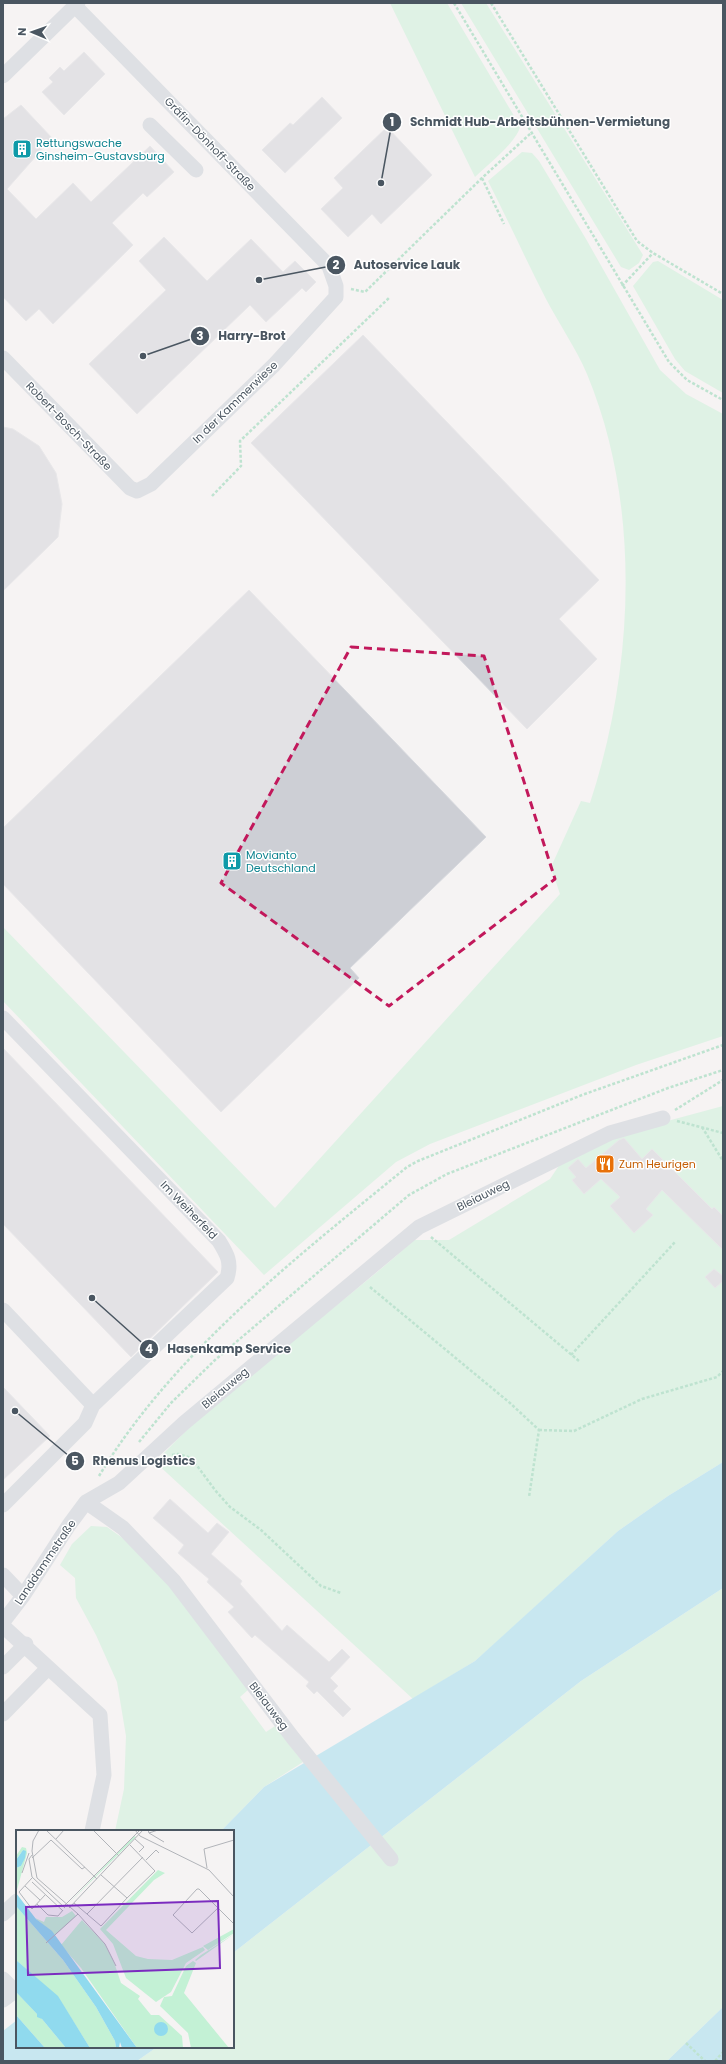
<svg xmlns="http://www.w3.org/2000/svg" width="726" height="2064" viewBox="0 0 726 2064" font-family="Poppins,sans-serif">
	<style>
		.green { fill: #c3f1d5 }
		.water { fill: #90daee }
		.building { fill: #cdcfd5; stroke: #d7d9de }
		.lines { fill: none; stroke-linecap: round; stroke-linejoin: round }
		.path { stroke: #7ad0a6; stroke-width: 2.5; stroke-dasharray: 3 2; stroke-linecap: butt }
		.minor { stroke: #c1cad2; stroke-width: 15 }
		.marked { fill: none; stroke: #c2185b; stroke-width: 3; stroke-dasharray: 8 5; stroke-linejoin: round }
		.labels { text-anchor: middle; stroke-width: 3; stroke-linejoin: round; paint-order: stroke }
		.culture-label { font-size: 11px; fill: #0d838f; stroke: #fff; text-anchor: start }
		.street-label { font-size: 11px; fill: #4a5661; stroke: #fff }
		.food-label { font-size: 11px; fill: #c56008; stroke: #fff; text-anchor: start }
		.inset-road { fill: none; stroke: #b1b4b9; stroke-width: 1 }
		.view { fill: #7b2cbf; fill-opacity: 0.15; stroke: #7b2cbf; stroke-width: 2 }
		.inset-edge { fill: none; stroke: #4a5661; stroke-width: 2 }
		.leader { fill: none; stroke: #4a5661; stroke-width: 1.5 }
		.callout-dot { fill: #4a5661; stroke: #fff; stroke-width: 1.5 }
		.mark-label { font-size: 12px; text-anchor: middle; font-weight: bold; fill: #fff }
		.callout-label { font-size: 12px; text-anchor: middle; font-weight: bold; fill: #4a5661; stroke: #fff; stroke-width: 3; stroke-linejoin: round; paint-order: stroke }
	</style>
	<rect width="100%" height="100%" fill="#f5f3f3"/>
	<path class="green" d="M390,3h57l73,123c-1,14 -34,40 -45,51z
		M461,3h25l157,252 -4,8 -10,7 -8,-3z
		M522,152l10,1 7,8 47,78 74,131 26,24 37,20v622l-87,29 -206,79 -34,18 -132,113 -261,-274v-74l272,281 285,-314 -9,-27 30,-66 9,2c44,-134 52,-297 -3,-429 -11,-26 -28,-50 -41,-75 -20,-39 -38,-79 -58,-118z
		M658,261l65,39v93l-38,-22 -10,-12 -42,-73 20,-24z
		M723,1106v356l-55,34 -50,35 -127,116 -16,14 -62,38 -258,-237c20,-20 40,-41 61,-59 65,-56 135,-106 198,-163h35l101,-61 10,-15 63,-31z
		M91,1526l16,1 24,17 42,42 76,103 -9,8 26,35 9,-6 28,36 -39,25 -43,44h-106l9,-42 2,-53 -9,-54 -21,-47 -20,-37 -1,-20 -15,-13 12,-21z
		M723,1588v419l-56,54h-530l20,-14h76v-94l348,-272z"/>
	<path class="water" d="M723,1462v126l-142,93 -348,272v-122h-12l43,-44 211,-126 143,-130 50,-35z
		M723,2007v54h-56z
		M17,2020v27h140l-20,14h-134v-30z"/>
	<path class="building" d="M84,52l21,22 -41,41 -22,-23 11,-10 -4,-4 11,-11 4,4z
		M322,97l20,21 -57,55 -23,-23 28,-27 3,2z
		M21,105l31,33 -45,51 29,30 37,-36 18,19 59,-56 24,26 -27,25 -4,-4 -31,30 21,22 -80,79 -14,-15 -13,12 -23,-24v-178z
		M387,127l45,48 -51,49 -9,-10 -24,23 -27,-28 22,-21 -9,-10z
		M164,237l43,44 44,-42 32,33 12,-11 21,21 -10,10 -4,-4 -36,34 -16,-17 -113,109 -48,-50 77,-74 -27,-29z
		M363,335l236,245 -40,39 38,40 -70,70 -276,-286z
		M3,427l10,2 26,17 17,27 6,31 -4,33 -55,54z
		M249,590l237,247 -136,131 9,10 -138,134 -218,-228v-56z
		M3,1048l215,224 -87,85 -128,-133z
		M624,1138l18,21 10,-10 60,60 2,-2 9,9v34l-61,-60 -16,19 7,6 -19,18 -24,-27 10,-9 -19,-18 -17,15 -12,-14 4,-3 -8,-9 10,-9 8,9 33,-28z
		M714,1269l9,7v5l-8,7 -10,-11z
		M3,1387l47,49 -47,44z
		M170,1499l38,34 9,-10 12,9 -18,22 31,27 -2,3 42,47 5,-6 42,37 13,-13 8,8 -20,21 8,8 -5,5 18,18 -8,8 -26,-26 -3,3 -8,-8 3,-4 -54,-47 -3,3 -24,-26 6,-5 -27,-25 2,-3 -31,-26 6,-8 -31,-27z"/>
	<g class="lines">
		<path class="path" d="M454,3l215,359 18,18 36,20
			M491,3l146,238 16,12 70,41
			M482,178l22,46
			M622,286l31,-33
			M351,289l14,3 117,-114 49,-45
			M212,496l29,-30 -1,-25 149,-143
			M675,1110l48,-30
			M677,1121l46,12
			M702,1127l21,34
			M431,1237l148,124
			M370,1287l140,116 29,27 -10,67
			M571,1355l105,-114
			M539,1430l35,1 68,-32 75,-22 6,-6
			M139,1442l32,-39 44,-43 194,-165 38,-21 221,-86 55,-18
			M172,1455l6,-1 10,3 10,10 17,23 15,17 31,23 60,56 20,7
			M99,1476c74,-123 198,-219 308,-309l11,-6 164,-66 141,-50
			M686,2043l19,18
			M715,2061l8,-9"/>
		<path class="minor" d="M3,76l75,-73
			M150,125l46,45
			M3,358l127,130 7,3 14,-7 123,-119 62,-68v-11l-7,-20 -254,-260
			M3,1018l216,223c8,13 13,21 8,37l-134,127 -8,18 -82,82
			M3,1310l90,95
			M86,1502l37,26 51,53 119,157 98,121
			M3,1575l20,21
			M3,1622l20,-26 46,-71 17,-23 33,-19 65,-60 235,-196 191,-94 53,-15
			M3,1626l97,89 4,60 -12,56
			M3,1667l23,-23
			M3,1714l45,-46
			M3,1914l14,-13
			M3,1979l12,12h2
			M3,2000l12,-9"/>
	</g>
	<path d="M0 0H726V2064H0ZM351,647l133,9 71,223 -166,127 -168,-123z" fill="#f5f3f3" fill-opacity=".55" fill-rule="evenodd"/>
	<path class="marked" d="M351,647l133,9 71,223 -166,127 -168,-123z"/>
	<defs>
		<g id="building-square" transform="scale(1)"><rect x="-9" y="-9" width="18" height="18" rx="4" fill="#0f9aa8" stroke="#fff"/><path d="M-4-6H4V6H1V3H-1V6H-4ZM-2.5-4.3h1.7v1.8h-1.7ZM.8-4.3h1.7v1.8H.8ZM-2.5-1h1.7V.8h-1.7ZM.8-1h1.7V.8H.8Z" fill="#fff"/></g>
		<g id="restaurant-square" transform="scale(1)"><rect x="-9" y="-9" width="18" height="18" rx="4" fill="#e8710a" stroke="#fff"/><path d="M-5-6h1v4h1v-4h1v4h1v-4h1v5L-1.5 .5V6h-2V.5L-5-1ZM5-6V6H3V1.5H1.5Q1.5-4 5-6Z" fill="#fff"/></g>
	</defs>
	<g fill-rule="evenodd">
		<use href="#building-square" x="22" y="149"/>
		<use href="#building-square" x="232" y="861"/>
		<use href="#restaurant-square" x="605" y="1164"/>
	</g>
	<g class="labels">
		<g class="culture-label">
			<text x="36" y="147">Rettungswache<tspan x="36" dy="13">Ginsheim-Gustavsburg</tspan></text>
			<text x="246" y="859">Movianto<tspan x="246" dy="13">Deutschland</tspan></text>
		</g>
		<g class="street-label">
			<text transform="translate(210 144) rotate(46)" y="4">Gräfin-Dönhoff-Straße</text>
			<text transform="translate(235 402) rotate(-44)" y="4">In der Kammerwiese</text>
			<text transform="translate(69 426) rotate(46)" y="4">Robert-Bosch-Straße</text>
			<text transform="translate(483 1195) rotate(-26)" y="4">Bleiauweg</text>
			<text transform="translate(189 1210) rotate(46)" y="4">Im Weiherfeld</text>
			<text transform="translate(225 1388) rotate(-40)" y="4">Bleiauweg</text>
			<text transform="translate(45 1562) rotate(-56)" y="4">Landdammstraße</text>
			<text transform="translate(269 1706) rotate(53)" y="4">Bleiauweg</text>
		</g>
		<g class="food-label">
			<text x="619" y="1168">Zum Heurigen</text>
		</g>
	</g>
	<g transform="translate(16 1830)">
		<rect width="218" height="218" fill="#f5f3f3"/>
		<path d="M118,6l2,1 -68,67 1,-1zM6,17l4,1 1,5 -10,37 -1,-22 5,-2 2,-5v-11l-7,10v-4zM142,40l7,3 -11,7 -48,50 30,26 12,3 24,1 31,-13 2,3 -19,13 -15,29 -15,10 -30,-24 -13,-34 -13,-15zM0,76l47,54 33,47 19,34 1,7h-26l-32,-51 -42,-37zM56,81l4,5 -21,19 -20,-17 9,4 2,-5h16zM66,90l22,23 10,19 7,21 19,13 -2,3 13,16h8l23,21 1,12h-46l-56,-80 -20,-23zM218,99v4l-26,17 -5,-4zM218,104l-38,27 -1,-1 6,-5zM177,131l3,2 -12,30 45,55h-38l-3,-15 -28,-27 4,-9 8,-1 14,-30zM0,162l26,27 24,29h-21l-29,-33z" fill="#c3f1d5"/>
		<path d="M7,20l3,1 -1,7 -4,8 -5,2v-8zM0,63l20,26 16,12 85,117h-15l-2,-6 -1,6h-3l-1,-7 -19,-34 -33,-47 -47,-54zM0,130l42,36 32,52h-24l-24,-29 -5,-2v-3l-21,-22zM0,185l29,33h-29zM138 199a7 7 0 1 1 14 0a7 7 0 1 1-14 0Z" fill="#90daee"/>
		<path class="inset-road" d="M23,0l-6,11 -1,10 5,27 41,36 27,30 11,22M30,0l51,49M77,0l26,26M119,0l5,6 69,34 25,27M132,0l1,3 9,-3M133,3l15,9M40,9l8,-9M119,9l9,8 -5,5M16,25l-3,4 3,18 33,31M16,28l19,-18 31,29 3,-2M130,30l10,-10 3,3M191,38l-3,-19 30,-9M6,43l7,-20M85,45l26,23 28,-27 -25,-26M16,48l-13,14 13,17M16,52l31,29M9,56l15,14M58,73l27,23 26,-28M21,74l11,11 10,1 5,-6M49,75l75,-75M53,78l74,-78M202,78l-26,25 -19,-18 24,-26h2l35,35M16,79l13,-14M71,84l56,-57M30,113l32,-29"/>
		<path class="view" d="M202,71l2,67 -192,7 -2,-68z"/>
		<rect width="218" height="218" class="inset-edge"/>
	</g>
	<path class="leader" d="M381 183L392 122M259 280L336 265M143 356L200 336M92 1298L149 1349M15 1411L75 1461"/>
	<g class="callout-dot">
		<circle cx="381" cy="183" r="4"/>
		<circle cx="259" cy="280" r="4"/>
		<circle cx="143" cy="356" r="4"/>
		<circle cx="92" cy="1298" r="4"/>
		<circle cx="15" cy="1411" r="4"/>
		<circle cx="392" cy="122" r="10"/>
		<circle cx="336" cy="265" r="10"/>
		<circle cx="200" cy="336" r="10"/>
		<circle cx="149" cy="1349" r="10"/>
		<circle cx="75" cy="1461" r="10"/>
	</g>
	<g class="mark-label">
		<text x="392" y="126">1</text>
		<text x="336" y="269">2</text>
		<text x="200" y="340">3</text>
		<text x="149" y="1353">4</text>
		<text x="75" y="1465">5</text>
	</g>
	<g class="callout-label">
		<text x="540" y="126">Schmidt Hub-Arbeitsbühnen-Vermietung</text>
		<text x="407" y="269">Autoservice Lauk</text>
		<text x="252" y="340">Harry-Brot</text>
		<text x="229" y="1353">Hasenkamp Service</text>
		<text x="144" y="1465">Rhenus Logistics</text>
	</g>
	<rect width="726" height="2064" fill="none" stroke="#4a5661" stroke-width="8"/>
	<g transform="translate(32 32) rotate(272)" stroke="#ffffff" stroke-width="3" paint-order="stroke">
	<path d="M0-3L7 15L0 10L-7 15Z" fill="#4a5661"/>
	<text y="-6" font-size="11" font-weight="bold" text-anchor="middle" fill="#4a5661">N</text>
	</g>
</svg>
